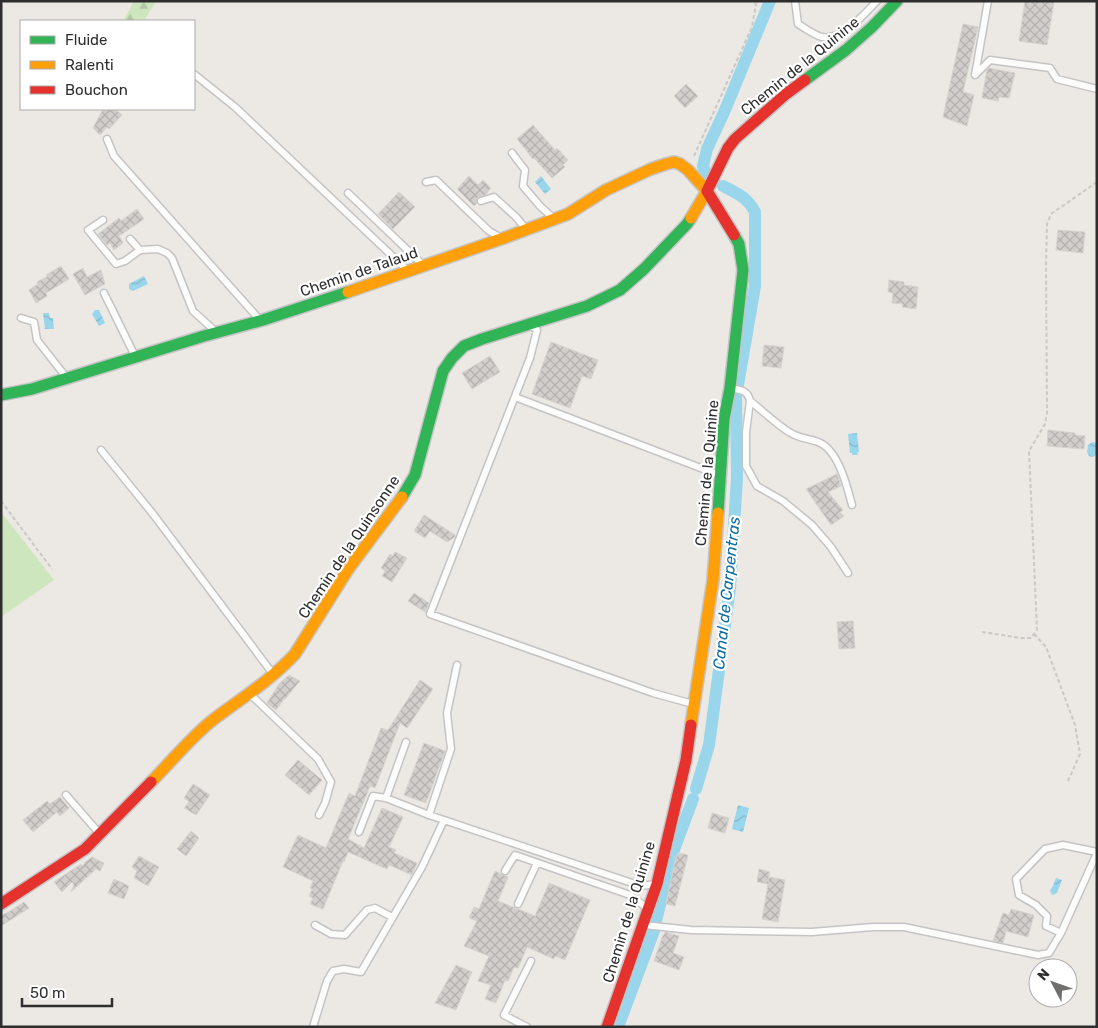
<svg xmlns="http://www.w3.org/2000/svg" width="1098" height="1028" viewBox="0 0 1098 1028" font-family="Rubik,sans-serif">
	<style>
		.green { fill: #cee6be }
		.forest { fill: url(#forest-firs) }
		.water { fill: url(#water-waves) }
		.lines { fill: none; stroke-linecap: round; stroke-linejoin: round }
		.canal { stroke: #99d6ec; stroke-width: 12 }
		.building { fill: url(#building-cross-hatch); stroke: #d7d4d0 }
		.lane-casing { stroke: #c5c4c5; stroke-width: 9 }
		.fast-casing { stroke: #c5c4c5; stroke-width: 14 }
		.slow-casing { stroke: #c5c4c5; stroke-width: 14 }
		.jam-casing { stroke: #c5c4c5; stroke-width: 14 }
		.path { stroke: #c9c9c8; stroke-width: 2; stroke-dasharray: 4 2.5; stroke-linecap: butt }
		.lane { stroke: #fcfcfb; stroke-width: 6 }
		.fast { stroke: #30b455; stroke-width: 11 }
		.slow { stroke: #ff9f0a; stroke-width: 11 }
		.jam { stroke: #e5322d; stroke-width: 11 }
		.labels { text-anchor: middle; stroke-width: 4.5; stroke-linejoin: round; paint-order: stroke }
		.street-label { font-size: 15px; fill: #2e2e2e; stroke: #fff }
		.water-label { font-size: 16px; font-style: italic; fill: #0d6fa3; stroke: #fff }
	</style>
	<defs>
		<pattern id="forest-firs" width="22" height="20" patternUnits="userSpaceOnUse" patternTransform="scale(1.25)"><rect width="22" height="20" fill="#cee6be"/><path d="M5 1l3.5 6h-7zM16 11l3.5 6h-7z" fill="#b1c6a4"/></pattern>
		<pattern id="water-waves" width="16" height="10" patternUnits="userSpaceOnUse" patternTransform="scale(1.25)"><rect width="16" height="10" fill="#99d6ec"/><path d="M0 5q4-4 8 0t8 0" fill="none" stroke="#84b8cb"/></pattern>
		<pattern id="building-cross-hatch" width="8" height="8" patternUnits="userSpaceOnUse" patternTransform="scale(1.25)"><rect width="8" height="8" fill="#d1cecb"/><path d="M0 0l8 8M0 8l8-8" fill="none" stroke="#b4b1af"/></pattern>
	</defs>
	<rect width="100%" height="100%" fill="#ece8e4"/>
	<path class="green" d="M1,512l53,68 -53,37z"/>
	<path class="forest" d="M134,1h22l-12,20h-21z"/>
	<path class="water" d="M541,176l10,13 -6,5 -10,-12z
		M144,276l4,8 -15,7 -4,-2v-5z
		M95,310h4l6,13 -6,3 -7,-12z
		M43,313h6l1,5h3l1,11h-9z
		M857,433l2,19 -2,1 1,2h-6v-2h-2l-2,-19z
		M1092,442l5,1v9l-2,4 -3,1 -3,-1 -2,-4 1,-7z
		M738,805l11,3 -6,24 -11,-3z
		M1056,878l6,2 -5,13 -4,2 -2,-2 -1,-3 3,-4z"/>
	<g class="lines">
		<path class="canal" d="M708,178l-2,-2 -3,-10 4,-17 18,-39 45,-109
			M723,186c15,8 24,11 32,26v74l-17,99
			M696,789l13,-44 21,-157 7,-110 -1,-83
			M656,921l16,-66 21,-56
			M618,1027l36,-96"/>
	</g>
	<path class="building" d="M1025,1h29l-7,44 -28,-4z
		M963,24l15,3 -15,65 11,3 -7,31 -24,-9z
		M989,68l26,5 -6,25 -10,-1 -1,4 -16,-3 5,-28z
		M686,84l12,12 -13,12 -11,-12z
		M103,109h12l7,6 -13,14 -2,-2 -7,8 -7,-7z
		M533,125l22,25 2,-2 11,12 -5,5 2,2 -13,11 -18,-20 -1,1 -16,-20z
		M469,176l9,9 5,-5 8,8 -6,7 -7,2 -2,3 1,3 -3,3 -16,-16v-2z
		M399,192l16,15 -22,22 -15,-15z
		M137,209l7,10 -25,17 4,7 -9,7 -4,-7 -3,2 -9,-11 21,-16 2,3z
		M1058,230l27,2 -2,21 -27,-3z
		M61,266l8,13 -23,14 1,3 -11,7 -7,-13 9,-6 -1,-2 11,-6 -2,-1z
		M83,268l4,9 14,-7 4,14 -20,11 -12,-21z
		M889,280l15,2v3l14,2 -2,22 -14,-2 1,-3 -11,-1 1,-10 -5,-1z
		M551,342l47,18 -7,19 -9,-3 -12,32 -38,-14z
		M764,345l20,2 -3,21 -19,-2z
		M490,356l10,16 -28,17 -10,-16z
		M1048,430l27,3v2l10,1 -1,13 -37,-3z
		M837,474l4,12 -13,6 15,18 -3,2 4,4 -13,9 -25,-36z
		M424,515l31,20v2l-8,5 -17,-11 -5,7 -11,-7z
		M395,552l12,6 -15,24 -10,-6 3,-5 -4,-3 9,-14 3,2z
		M414,593l15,10 -4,9 -17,-11z
		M853,621l2,27 -16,1 -2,-27z
		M289,675l11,6 -15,18h-1l-8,11 -9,-7 12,-19z
		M420,680l13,9 -26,39 -7,-5 -25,65 -5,-2 -22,53 16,9 18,-40 21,9 -14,30 7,3 -2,3 23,10 -4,9 -1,3 -23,-10 -2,4 -39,-17 -4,10 -1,-1 -20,48 -13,-5 3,-6 -4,-2 3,-7 -2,-1 3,-7 -30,-14 15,-32 28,13 23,-55 6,3 26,-68 7,2z
		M424,743l21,8 -19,52 -22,-8z
		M298,760l24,20 -13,15 -24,-20z
		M193,784l17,11 -14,20 -12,-7 5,-6 -5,-4z
		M60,797l9,11 -9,8 -3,-4 -24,20 -10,-12 24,-19 3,3z
		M712,813l17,5 -4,15 -17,-5z
		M191,831l8,7 -13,18 -9,-7z
		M678,853l10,2 -13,51 -9,-2 9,-43z
		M139,856l20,11 -11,19 -14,-8 3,-7 -5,-4z
		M92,857l12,6 -4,8 -4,-2 -25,23 3,-7 -2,-3 -10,10 -8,-10 27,-18 2,2 2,-4z
		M759,869l11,3 -2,10 1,-5 16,3 -7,42 -16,-3 6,-35 -11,-2z
		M495,871l13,6 -10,24 37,15 14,-33 41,17 -25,60 -10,-4 -1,3 -27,-12 -9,21 -4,-1 -6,14 -3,-1 -9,23 -11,-4 6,-14 -13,-4 11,-25 -25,-10 13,-25 -8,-3 5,-11 5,2z
		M114,879l15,7 -5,13 -16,-6z
		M24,902l5,6 -28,18v-11l6,-2z
		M1011,909l23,6 -6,22 -22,-6 -3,12 -10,-2 10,-28 6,2z
		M665,932l14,4 -6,17 11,4 -5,13 -25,-9 9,-26h1z
		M456,965l16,7 -16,38 -21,-7z"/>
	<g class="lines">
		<g class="lane-casing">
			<path id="lane" d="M795,1l3,23c7,4 16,11 24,13 20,4 42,-23 55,-36
				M194,74l41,33 171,162
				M975,75l15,-15 60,8 7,11 40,10
				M975,75l13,-74
				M107,139l7,17 145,163
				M512,153l13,17 -2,16 17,20 12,11
				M426,182l10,-2 53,51 9,5
				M348,193l73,70
				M481,201l13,-4 22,20 10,12
				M103,220l-15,10 28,34 9,-3 15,-11 18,-1 9,4 5,5 21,53 21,19
				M130,239l10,11
				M104,293l31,63
				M21,318l13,4 3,18 29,37
				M531,326l6,4 -7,28 -100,256 223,79 40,11
				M731,388c9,2 17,2 19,13l-4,31v34l11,20 26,15 29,24 19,22 17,26
				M515,397l204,78
				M750,401c13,10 25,22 39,31 11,7 18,6 29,10 20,7 29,44 34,63
				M101,450l52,64 120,160
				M457,665l-10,48 4,36 -22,66 212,71 14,-2
				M251,695l67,64 13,23 -6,21 -6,12
				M406,742l-20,56 43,17
				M66,795l33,38
				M359,832l14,-36 13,2
				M505,871l10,-16 115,40 17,13
				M518,904l19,-41
				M315,925l16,9 14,1 22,-25 8,-2 17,9
				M644,925l47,5 121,2 61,-5h31l134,28 11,-2 12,-20 36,-80
				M1061,933l-15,-7 1,-10 -11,-11 -17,-10 -3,-16 29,-30 18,-4 34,7
				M313,1027l14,-46 6,-10 11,-2 17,3 61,-105 22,-47
				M527,1027l-23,-12 27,-54"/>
		</g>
		<g class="fast-casing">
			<path id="fast" d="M805,80l41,-30 26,-23 25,-26
				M1,395l31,-6 172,-53 59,-16 85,-28
				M402,497l13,-22 28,-104 9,-13 12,-12 18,-7 105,-33 33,-16 24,-21 43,-45 4,-6
				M718,513l6,-94 6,-31 13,-118 -4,-26 -5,-9"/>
		</g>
		<g class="slow-casing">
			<path id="slow" d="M348,292l156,-54 64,-24 38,-24 45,-21 15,-5 8,-2 6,2 8,6 19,21 -16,27
				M691,725l22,-145 5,-67
				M151,782c21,-21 40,-45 63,-63 28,-21 57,-39 81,-65l54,-86 53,-71"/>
		</g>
		<g class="jam-casing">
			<path id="jam" d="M734,235l-27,-44 21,-43 7,-9 51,-45 19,-14
				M1,904l84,-55 66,-67
				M607,1027l50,-143 29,-124 5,-35"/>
		</g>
		<path class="path" d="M694,156l58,-129 4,-22 -2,-4
			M1,501l51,68
			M982,632l39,6h10l6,-8 -8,-179 16,-27 2,-11 -1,-148 1,-41 4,-10 46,-32
			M1034,634l12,13 29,78 5,29 -12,27"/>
		<use href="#lane" class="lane"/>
		<use href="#fast" class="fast"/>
		<use href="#slow" class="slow"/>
		<use href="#jam" class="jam"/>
	</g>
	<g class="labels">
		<g class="street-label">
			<text transform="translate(800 66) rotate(-39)" y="5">Chemin de la Quinine</text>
			<text transform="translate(359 272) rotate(-19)" y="5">Chemin de Talaud</text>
			<text transform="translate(707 473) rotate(-85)" y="5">Chemin de la Quinine</text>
			<text transform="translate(349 547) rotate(-56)" y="5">Chemin de la Quinsonne</text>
			<text transform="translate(629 912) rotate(-73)" y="5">Chemin de la Quinine</text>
		</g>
		<g class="water-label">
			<text transform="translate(726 593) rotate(-84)" y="6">Canal de Carpentras</text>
		</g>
	</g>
	<rect width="1098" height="1028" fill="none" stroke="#2e2e2e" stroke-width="5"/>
	<rect x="20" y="20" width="175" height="90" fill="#ffffff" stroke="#ababab"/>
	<rect x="30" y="36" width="25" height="8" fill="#30b455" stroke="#ababab"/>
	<text x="65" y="45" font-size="15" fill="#2e2e2e">Fluide</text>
	<rect x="30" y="61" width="25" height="8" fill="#ff9f0a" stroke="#ababab"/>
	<text x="65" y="70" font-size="15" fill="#2e2e2e">Ralenti</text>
	<rect x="30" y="86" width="25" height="8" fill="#e5322d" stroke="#ababab"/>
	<text x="65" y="95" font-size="15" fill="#2e2e2e">Bouchon</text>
	<g transform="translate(1053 983) rotate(311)"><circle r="24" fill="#ffffff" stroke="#ababab"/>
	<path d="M0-4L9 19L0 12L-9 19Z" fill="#706f6e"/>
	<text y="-8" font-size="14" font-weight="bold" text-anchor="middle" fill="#2e2e2e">N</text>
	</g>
	<path d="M22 998v8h90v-8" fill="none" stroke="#2e2e2e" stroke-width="2.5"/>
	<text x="30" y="998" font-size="15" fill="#2e2e2e" stroke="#ffffff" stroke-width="4" paint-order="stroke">50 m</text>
</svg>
